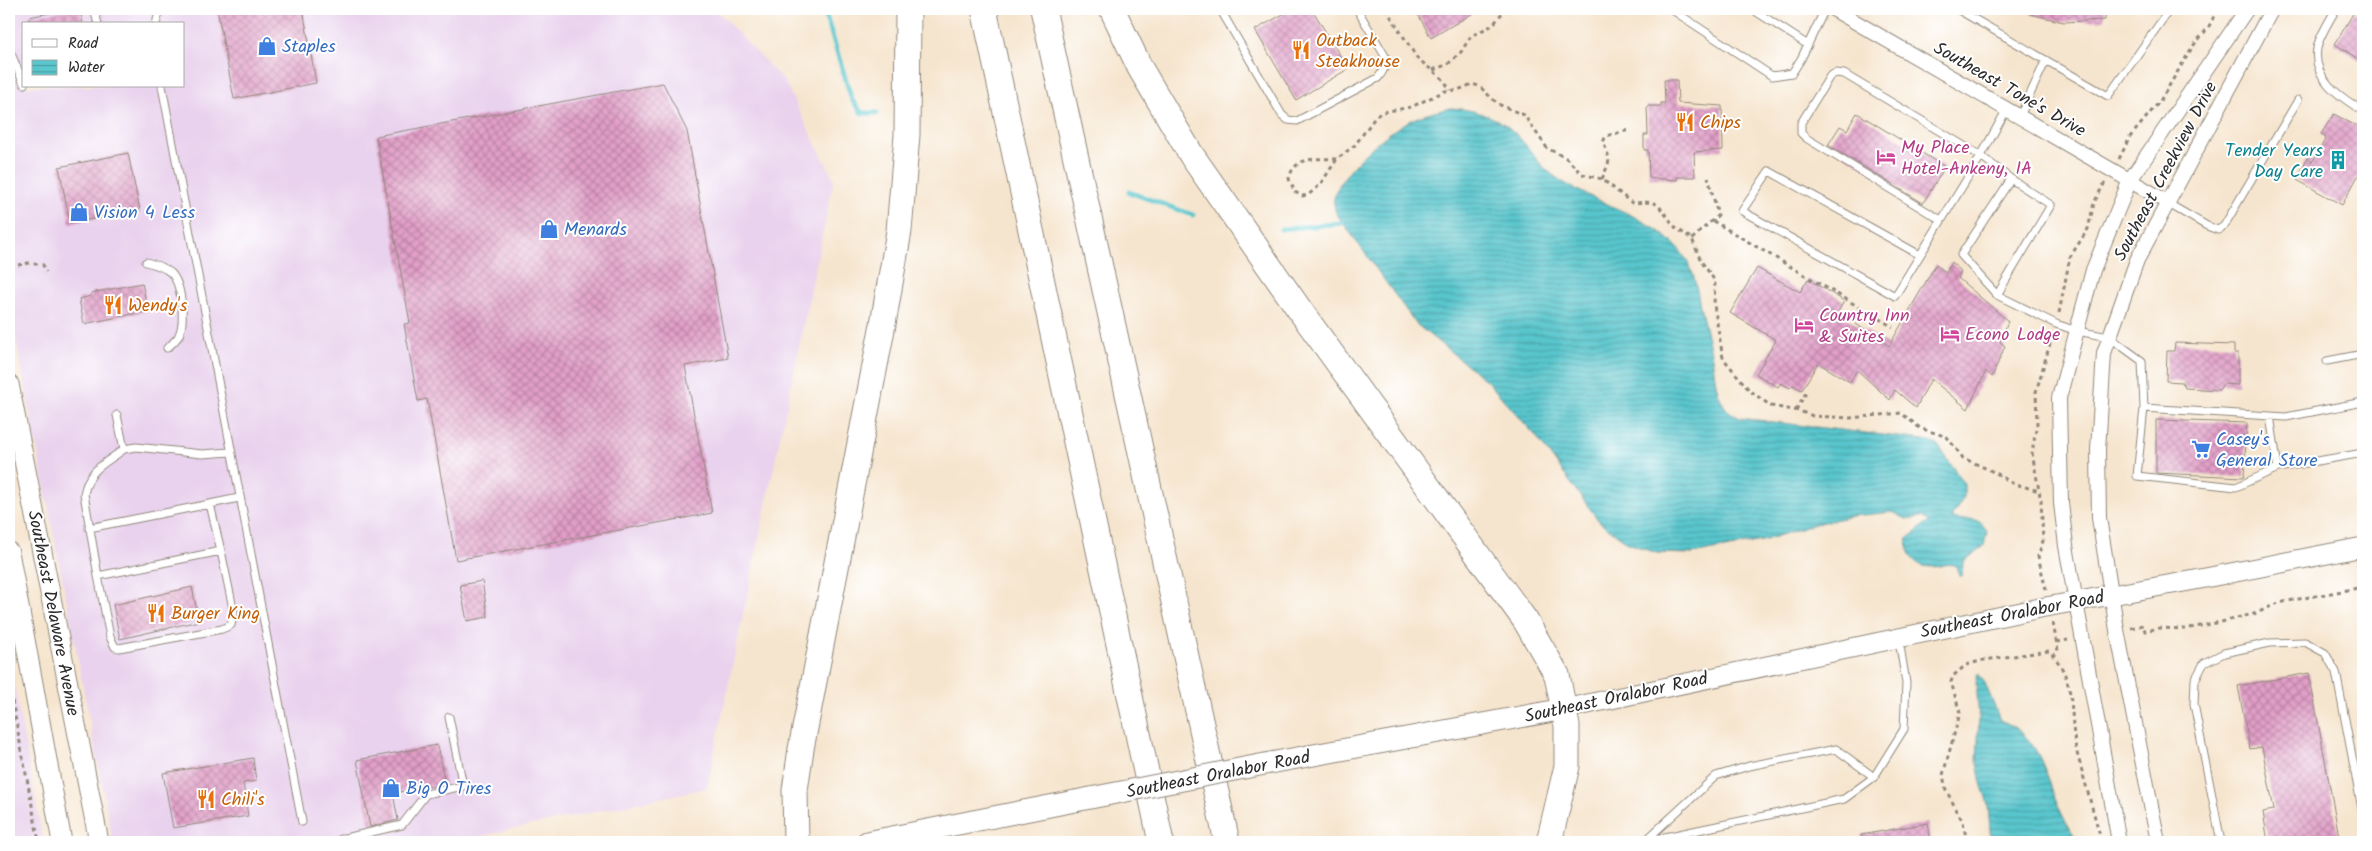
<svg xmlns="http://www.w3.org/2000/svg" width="2372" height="851" viewBox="0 0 2372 851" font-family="Kalam,sans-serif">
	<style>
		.built { fill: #e9d2ed; fill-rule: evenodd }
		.water { fill: url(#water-rules); stroke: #42787c }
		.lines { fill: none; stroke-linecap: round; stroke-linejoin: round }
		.stream { stroke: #59c6cd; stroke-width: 5 }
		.building { fill: url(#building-cross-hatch) }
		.lane-casing { stroke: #90887c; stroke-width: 9 }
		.street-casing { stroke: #90887c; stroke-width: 16 }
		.secondary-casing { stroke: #90887c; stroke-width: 21 }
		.primary-casing { stroke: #90887c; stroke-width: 23 }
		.highway-casing { stroke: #90887c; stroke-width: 27 }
		.path { stroke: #90887c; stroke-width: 3; stroke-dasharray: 4 4; stroke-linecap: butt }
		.lane { stroke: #fff; stroke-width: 7 }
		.street { stroke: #fff; stroke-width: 14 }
		.secondary { stroke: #fff; stroke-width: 19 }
		.primary { stroke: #fff; stroke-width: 21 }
		.highway { stroke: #fff; stroke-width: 25 }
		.primary-bridge-casing { stroke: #90887c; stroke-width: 23; stroke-linecap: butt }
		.primary-bridge { stroke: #fff; stroke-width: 21 }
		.labels { text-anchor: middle; stroke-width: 4; stroke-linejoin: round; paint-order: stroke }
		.food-label { font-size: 18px; fill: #c56008; stroke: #fff; text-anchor: start }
		.shop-label { font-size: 18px; fill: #366cbe; stroke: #fff; text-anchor: start }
		.street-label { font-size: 18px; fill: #2b2b2b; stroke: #fff }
		.hotel-label { font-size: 18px; fill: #b23c85; stroke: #fff; text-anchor: start }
		.culture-label { font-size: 18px; fill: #0d838f; stroke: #fff; text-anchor: end }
	</style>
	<defs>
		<pattern id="water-rules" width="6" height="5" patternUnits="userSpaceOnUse" patternTransform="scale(1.25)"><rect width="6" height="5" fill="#59c6cd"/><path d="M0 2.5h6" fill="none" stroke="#4aa1a7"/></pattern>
		<pattern id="building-cross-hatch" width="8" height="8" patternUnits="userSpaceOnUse" patternTransform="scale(1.25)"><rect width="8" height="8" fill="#e29fc8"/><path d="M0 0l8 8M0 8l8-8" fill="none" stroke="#b782a3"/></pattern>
	</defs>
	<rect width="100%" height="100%" fill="#fff"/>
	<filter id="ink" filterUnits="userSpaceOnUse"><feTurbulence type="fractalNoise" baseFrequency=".02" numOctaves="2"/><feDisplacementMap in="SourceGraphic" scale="10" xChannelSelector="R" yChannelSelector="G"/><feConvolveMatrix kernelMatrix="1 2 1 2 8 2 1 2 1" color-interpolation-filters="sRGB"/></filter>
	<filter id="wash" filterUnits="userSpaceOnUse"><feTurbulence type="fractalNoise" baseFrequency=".0096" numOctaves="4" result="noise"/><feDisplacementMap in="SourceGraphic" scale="20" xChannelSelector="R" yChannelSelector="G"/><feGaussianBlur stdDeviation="1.12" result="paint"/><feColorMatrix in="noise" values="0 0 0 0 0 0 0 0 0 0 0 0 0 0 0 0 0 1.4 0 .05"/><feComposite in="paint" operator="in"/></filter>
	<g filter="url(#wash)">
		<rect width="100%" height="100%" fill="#f6e5ce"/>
		<path class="built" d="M9,9h706l69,72 50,98 -127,609 -254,54h-340l-104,-539zM24,24h160v62h-160z
			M9,657l34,185h-34z"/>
		<path class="water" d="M1451,108c19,1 37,6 53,16 21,14 30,38 50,52 41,30 115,42 136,91 7,15 8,32 12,48 4,16 8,32 11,48 2,14 3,31 12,44 4,5 9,8 15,11l184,22 14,5 26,39v13l-13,21c17,5 24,-6 36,13l-3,15 -21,16 -1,14h-3l-3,-10c-8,-4 -16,1 -24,1 -17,0 -27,-13 -24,-29l21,-16 -7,-5 -16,2 -13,-7 -41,4 -37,8 -53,17 -70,13 -35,-1 -29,-10 -29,-22 -64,-86 -48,-54 -71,-57 -80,-111c-1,-5 -3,-10 -2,-15 7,-28 53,-67 79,-79 12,-5 25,-8 38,-11z
			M1978,673l7,10 15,37c40,16 43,49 58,85 5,13 13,26 21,37h-88l-3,-37 -7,-22 -4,-20 2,-46 -3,-34z"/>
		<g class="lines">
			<path class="stream" d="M821,9l5,7 26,84 10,13h15
				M1129,192l64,23
				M1281,229l61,-6"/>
		</g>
		<g id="blocks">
			<path class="building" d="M71,9h9l3,15h-54v-7z
				M217,9h86l13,74 -82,16z
				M1292,9h20l36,60 -52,31 -41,-70z
				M1415,9h65l-49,29z
				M2031,9h74v11l-41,2 -34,-8z
				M2354,12l9,6v44l-28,-18z
				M1664,80h13l1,23 44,3 1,44 -29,2 1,25h-18v3l-28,-2 -1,-28h-4v-15h4l-1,-29h14v-3h4z
				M663,83l24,48 41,227 -43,8 27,147 -256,47 -29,-161 -9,2 -14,-77 6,-1 -34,-187z
				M1857,113l88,54 -22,36 -95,-58 12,-19 7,4z
				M2334,114l29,16v37l-21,38 -45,-25 10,-22 5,4 14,-24 -5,-4z
				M128,153l12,58 -70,12 -11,-56z
				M1951,262l10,9 -3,7 50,43 -8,21 5,4 -13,31 -6,-6 -18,38 -37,-30 -15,29 -21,-18 -5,10 -33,-30 -7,12 -32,-19 -16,27 -9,-5 -3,3 -9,-5 -3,4 -22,-13 20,-34 -46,-27 27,-45 43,24 8,-13 36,22 -6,11 51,34 47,-82 10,9z
				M142,283l6,28 -64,13 -5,-25 12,-3v-3z
				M2175,343l59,2v8h4v32l-15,-1 -4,6 -34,-2 -3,-6 -16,-1 1,-30h7z
				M2156,420l91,3 -3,54 -88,-4z
				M482,581l6,36 -21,4 -7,-36z
				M192,587l7,34 -79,18 -7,-34z
				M2309,673l31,169h-72l-5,-30 11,-2 -12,-63 -12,2 -12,-63z
				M437,745l8,39 -52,9 5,27 -28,7 -13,-67z
				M253,758l3,23 -13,2 5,33 -75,12 -10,-55z
				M1928,823l3,19h-69l-1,-7z"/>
		</g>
	</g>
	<g filter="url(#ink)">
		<use href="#blocks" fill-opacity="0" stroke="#90887c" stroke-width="1"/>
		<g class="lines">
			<g class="lane-casing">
				<path id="lane" d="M94,9l4,15
					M1220,9l62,106 6,5 9,1 81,-43c6,-8 8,-12 7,-22l-28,-47
					M1671,9l101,67 20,-3 9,-14 24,-50
					M1752,9l56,36
					M1957,9l151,87 62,-87
					M2336,9c-6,11 -14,23 -18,35 -9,33 22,53 45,67
					M156,24l4,-15
					M9,49l15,35
					M162,86l140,736
					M2007,109l-26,47 30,23
					M2020,116l26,-56
					M2167,203l40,23 11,4 6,-4 74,-126
					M1920,255l-151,-84 -27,40 153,85 86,-140 -137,-82 -8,-1 -6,3 -29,47v10l5,5 135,82
					M146,262c8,2 19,5 25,11 11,11 15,50 7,64 -3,4 -7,8 -11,11
					M1997,295l54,-90 -40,-26 -50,76 36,40 59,29 21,7 32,6 33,24 2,47 142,9 77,-15
					M2327,361l36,-7
					M2144,408l-7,68 99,11 42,-19
					M117,415l7,34c-19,15 -35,19 -40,45l14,82 123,-25 -11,-47 29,-6
					M2270,416l8,52 85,-15
					M124,449l12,-2 66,7 29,-2
					M89,528l121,-24
					M98,576l12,61 5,10 4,1 103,-19 9,-4 3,-12 -13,-62
					M341,839l61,-14 24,-31 37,-8 -14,-69
					M1646,841l198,-42 30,-22
					M1644,842l72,-66 33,-10 87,-17 38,28 30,-48 2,-46 -7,-43
					M2221,842l-27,-138 1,-24 9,-17 20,-10 46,-10 35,-1 20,11 11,19 27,142"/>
			</g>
			<g class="street-casing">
				<path id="street" d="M1833,9l334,193
					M2119,842l-53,-296 -5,-43 -2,-105 34,-128 37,-90 117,-171
					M2158,842l-41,-212 -18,-112 -1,-68 6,-97 33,-93 135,-251"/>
			</g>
			<g class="secondary-casing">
				<path id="secondary" d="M9,384l90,458
					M9,552l53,290
					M1564,709l476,-101 155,-28 168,-33"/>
			</g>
			<g class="primary-casing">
				<path id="primary" d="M1270,763l294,-54
					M867,842l208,-41"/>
			</g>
			<g class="highway-casing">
				<path id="highway" d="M984,9l177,833
					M1043,9l184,833
					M1112,9l28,59 52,88 112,160 221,304 32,55 10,51v40l-18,76
					M796,842l-1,-52 6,-41 82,-425 16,-93 8,-96 1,-126"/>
			</g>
			<path class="path" d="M1386,9l31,49 27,22 6,10
				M1433,70l15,-6 13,-12 10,-16 22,-11 12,-16
				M1337,159c-19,0 -43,-4 -48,20l6,13 7,4 6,-1 12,-10 17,-26 18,-14 21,-29 7,-4 28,-5 34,-16 13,-1 14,-6 7,2 19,18 26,11 23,33 19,10 16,16 20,5 30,24 20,-1 6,3 18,23 16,11 9,22 14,20 -1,24 9,53 27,33 21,15 28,5 14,5 37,2 51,-5 19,15 27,9 16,21 33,15 16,10 27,8
				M2119,159l11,-22 30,-36 33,-55 15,-18 10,-19
				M1602,179c9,-22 9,-16 1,-37l3,-6 23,-6
				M1713,221l180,106
				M1692,239l26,-24 -10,-38
				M18,265l10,-2 15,2 3,7
				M2059,313l11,-56 18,-28 6,-26 11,-21
				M1796,410l11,-19
				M2046,590l-8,-34 5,-15 -2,-40 -9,-48 5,-30 -1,-31 17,-59
				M2053,623l5,28 -4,5
				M2131,628l12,-3 2,6 14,-3 26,1 36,-7 36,-9 21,-10 85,-16
				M2057,642l11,-2
				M9,685l30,157
				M1967,842l-4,-20 -17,-32 -3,-15 17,-62 -9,-31 2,-6 13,-11 18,-5 65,-9c30,30 19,66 28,102 8,29 16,58 24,86"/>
			<use href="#lane" class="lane"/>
			<use href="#street" class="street"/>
			<use href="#secondary" class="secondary"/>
			<use href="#primary" class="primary"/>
			<use href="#highway" class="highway"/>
			<g class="primary-bridge-casing">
				<path id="primary-bridge" d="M1075,801l195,-38"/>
			</g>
			<use href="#primary-bridge" class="primary-bridge"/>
		</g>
	</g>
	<defs>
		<g id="shop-bare" transform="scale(1.5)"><path d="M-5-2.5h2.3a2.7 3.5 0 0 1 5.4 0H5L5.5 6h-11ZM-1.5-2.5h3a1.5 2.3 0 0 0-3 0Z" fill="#3f7fe0" stroke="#fff" stroke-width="2.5" paint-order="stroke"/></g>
		<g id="restaurant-bare" transform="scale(1.5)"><path d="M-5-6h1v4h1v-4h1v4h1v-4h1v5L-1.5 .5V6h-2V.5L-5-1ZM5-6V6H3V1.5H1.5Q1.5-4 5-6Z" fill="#e8710a" stroke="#fff" stroke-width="2.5" paint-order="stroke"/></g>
		<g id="hotel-bare" transform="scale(1.5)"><path d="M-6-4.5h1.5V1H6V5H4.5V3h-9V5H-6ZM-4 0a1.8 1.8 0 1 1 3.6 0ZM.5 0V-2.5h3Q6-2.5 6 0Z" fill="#d1479c" stroke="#fff" stroke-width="2.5" paint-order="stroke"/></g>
		<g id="building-bare" transform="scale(1.5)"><path d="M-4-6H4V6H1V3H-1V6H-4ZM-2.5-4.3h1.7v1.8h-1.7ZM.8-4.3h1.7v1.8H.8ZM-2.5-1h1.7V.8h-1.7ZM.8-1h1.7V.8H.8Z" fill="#0f9aa8" stroke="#fff" stroke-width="2.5" paint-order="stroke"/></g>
		<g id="supermarket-bare" transform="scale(1.5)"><path d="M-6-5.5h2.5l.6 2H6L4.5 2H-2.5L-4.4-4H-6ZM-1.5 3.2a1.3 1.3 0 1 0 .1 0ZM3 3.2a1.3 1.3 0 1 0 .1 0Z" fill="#3f7fe0" stroke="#fff" stroke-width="2.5" paint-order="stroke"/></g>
	</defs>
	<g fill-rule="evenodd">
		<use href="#shop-bare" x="267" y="46"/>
		<use href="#restaurant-bare" x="1301" y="50"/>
		<use href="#restaurant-bare" x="1685" y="122"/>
		<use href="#hotel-bare" x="1886" y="157"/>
		<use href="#building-bare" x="2338" y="160"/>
		<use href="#shop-bare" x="79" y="212"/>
		<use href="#shop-bare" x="549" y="229"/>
		<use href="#restaurant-bare" x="113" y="305"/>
		<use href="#hotel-bare" x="1804" y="325"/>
		<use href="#hotel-bare" x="1950" y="334"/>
		<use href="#supermarket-bare" x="2201" y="449"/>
		<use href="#restaurant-bare" x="156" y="613"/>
		<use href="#shop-bare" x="391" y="788"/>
		<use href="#restaurant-bare" x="206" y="799"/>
	</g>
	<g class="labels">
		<g class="food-label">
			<text x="1316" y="46">Outback<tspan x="1316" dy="21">Steakhouse</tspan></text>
			<text x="1700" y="128">Chips</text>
			<text x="128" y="311">Wendy's</text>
			<text x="171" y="619">Burger King</text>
			<text x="221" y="805">Chili's</text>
		</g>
		<g class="shop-label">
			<text x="282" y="52">Staples</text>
			<text x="94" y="218">Vision 4 Less</text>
			<text x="564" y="235">Menards</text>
			<text x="2216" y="445">Casey's<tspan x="2216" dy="21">General Store</tspan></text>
			<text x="406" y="794">Big O Tires</text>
		</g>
		<g class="street-label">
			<text transform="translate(2010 89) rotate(30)" y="6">Southeast Tone's Drive</text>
			<text transform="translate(2165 171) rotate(-62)" y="6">Southeast Creekview Drive</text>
			<text transform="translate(54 613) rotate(79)" y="6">Southeast Delaware Avenue</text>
			<text transform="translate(2012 614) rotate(-11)" y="6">Southeast Oralabor Road</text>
			<text transform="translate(1616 697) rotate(-12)" y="6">Southeast Oralabor Road</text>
			<text transform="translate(1218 774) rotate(-11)" y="6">Southeast Oralabor Road</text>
		</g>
		<g class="hotel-label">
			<text x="1901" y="153">My Place<tspan x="1901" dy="21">Hotel-Ankeny, IA</tspan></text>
			<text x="1819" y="321">Country Inn<tspan x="1819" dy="21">&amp; Suites</tspan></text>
			<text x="1965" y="340">Econo Lodge</text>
		</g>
		<g class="culture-label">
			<text x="2323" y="156">Tender Years<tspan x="2323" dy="21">Day Care</tspan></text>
		</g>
	</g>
	<rect width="2372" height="851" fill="none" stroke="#fff" stroke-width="30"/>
	<rect x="22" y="22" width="162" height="65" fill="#ffffff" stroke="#aaaaaa"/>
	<rect x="32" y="39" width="25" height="8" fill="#ffffff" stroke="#aaaaaa"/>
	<text x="68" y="48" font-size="15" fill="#2b2b2b">Road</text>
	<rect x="32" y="60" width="25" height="15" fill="url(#water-rules)" stroke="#aaaaaa"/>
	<text x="68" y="72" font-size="15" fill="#2b2b2b">Water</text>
</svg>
